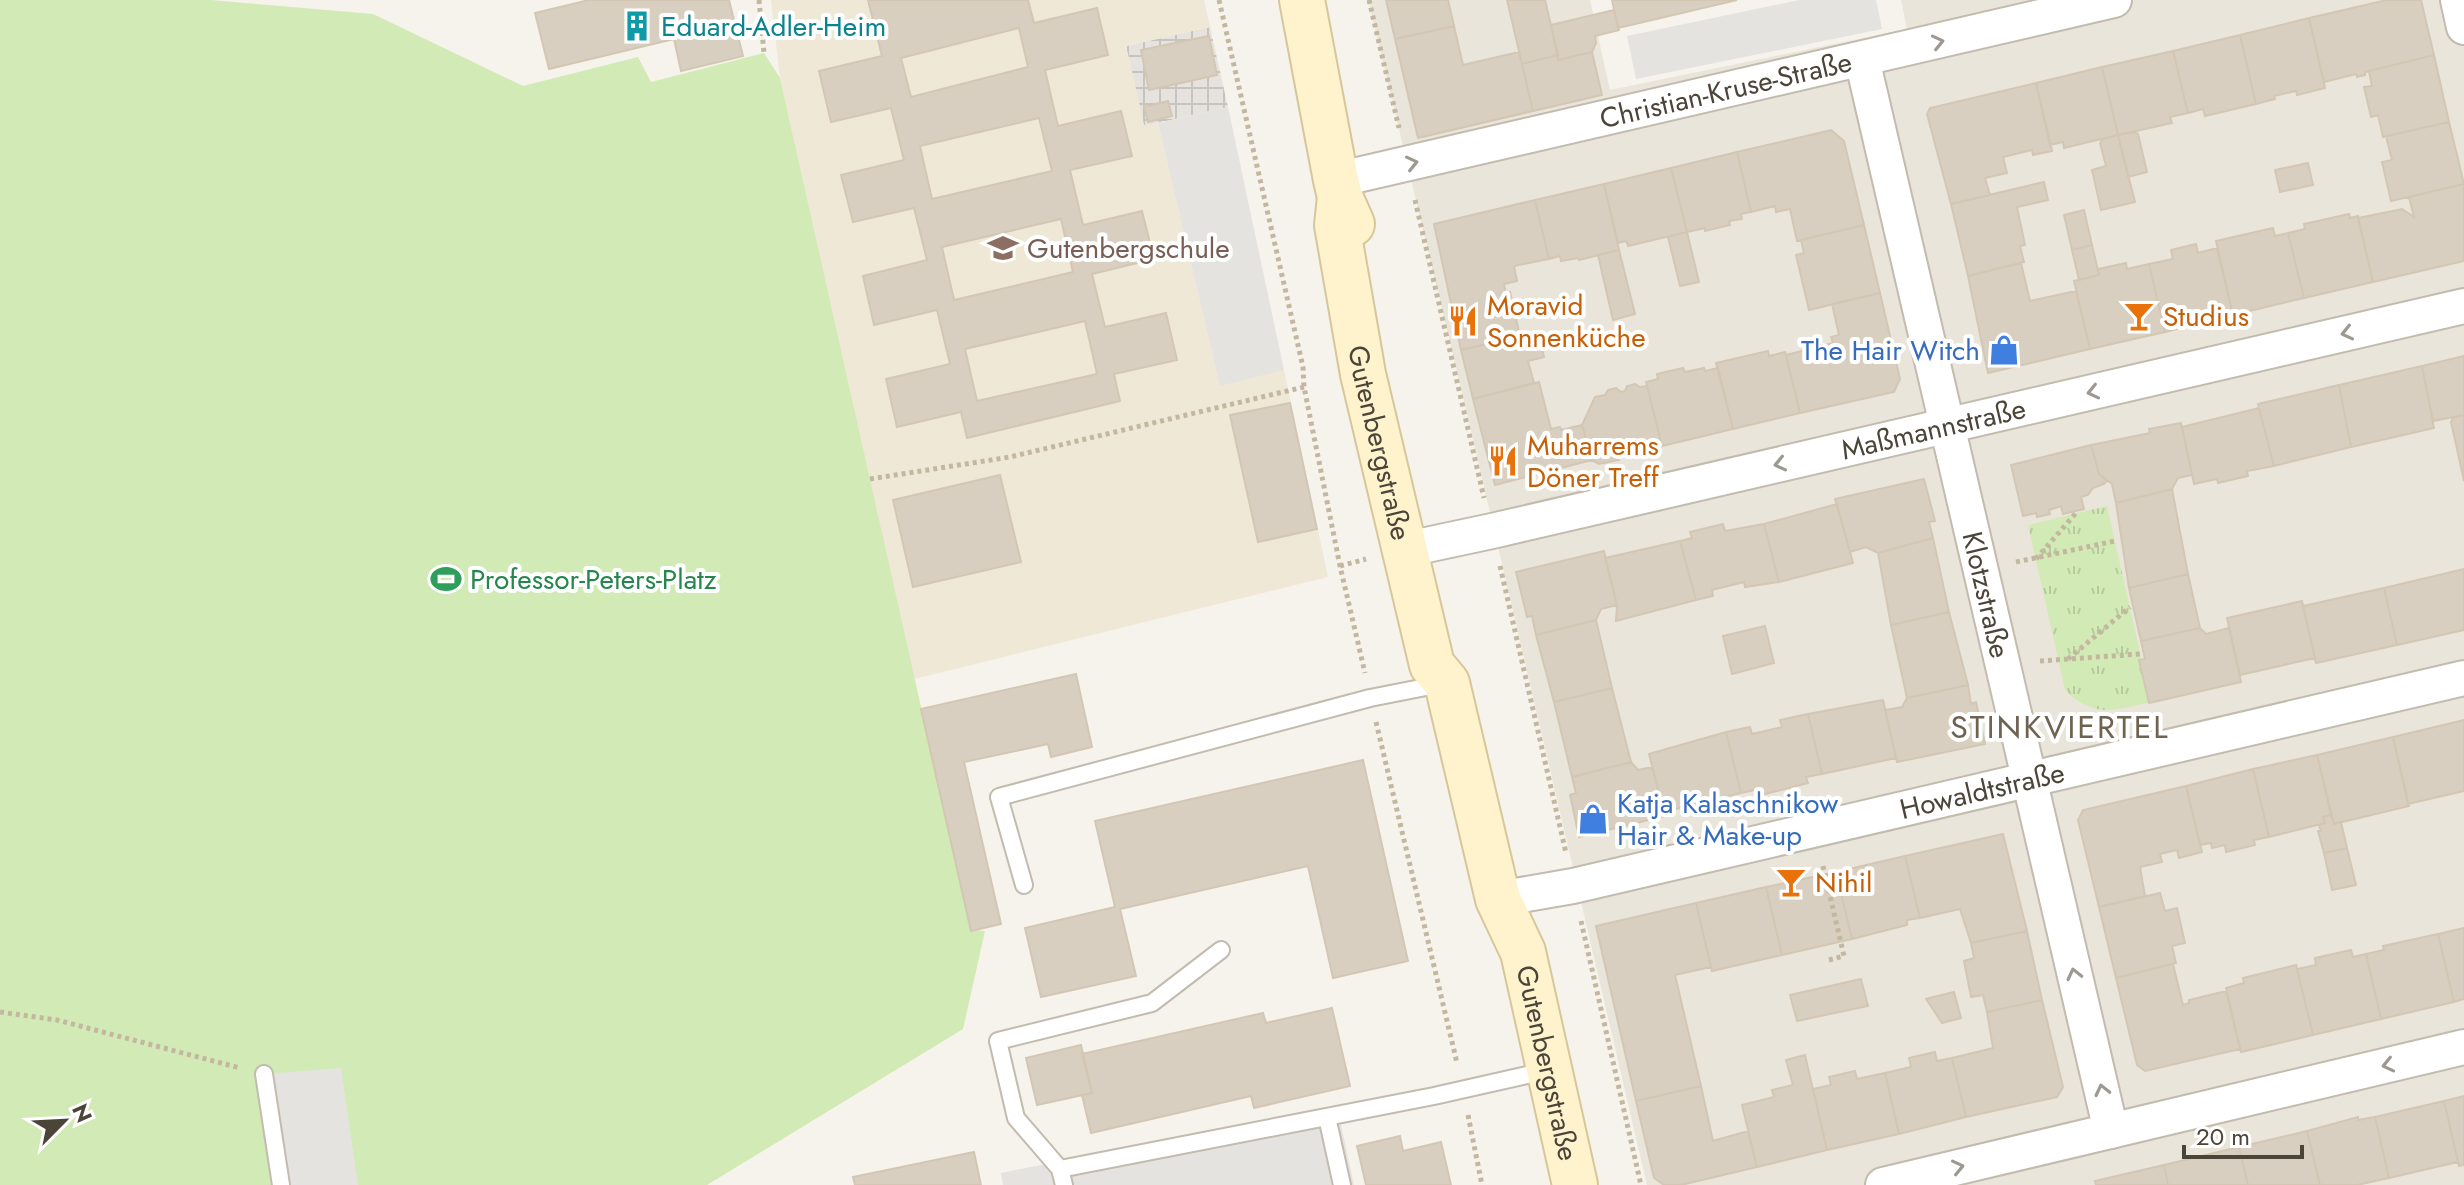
<svg xmlns="http://www.w3.org/2000/svg" width="2464" height="1185" viewBox="0 0 2464 1185" font-family="Jost,sans-serif">
	<style>
		.residential { fill: #eae5da }
		.industrial { fill: url(#industrial-grid) }
		.education { fill: #efe8d6 }
		.grass { fill: url(#grass-tufts) }
		.garden { fill: #d2eab5 }
		.parking { fill: #e5e3e0 }
		.building { fill: #d8cfc1; stroke: #d3c7b4; stroke-width: 2; fill-rule: evenodd }
		.lines { fill: none; stroke-linecap: round; stroke-linejoin: round }
		.lane-casing { stroke: #c2bbae; stroke-width: 20 }
		.street-casing { stroke: #c2bbae; stroke-width: 38 }
		.secondary-casing { stroke: #d6c79b; stroke-width: 48 }
		.path { stroke: #c4b79f; stroke-width: 5; stroke-dasharray: 4 4; stroke-linecap: butt }
		.lane { stroke: #fff; stroke-width: 16 }
		.street { stroke: #fff; stroke-width: 34 }
		.secondary { stroke: #fff3cd; stroke-width: 44 }
		.oneway { stroke: #9c9892 }
		.labels { text-anchor: middle; stroke-width: 8; stroke-linejoin: round; paint-order: stroke }
		.culture-label { font-size: 28px; fill: #0d838f; stroke: #fff; text-anchor: start }
		.street-label { font-size: 28px; fill: #4b4439; stroke: #fff }
		.education-label { font-size: 28px; fill: #785e54; stroke: #fff; text-anchor: start }
		.food-label { font-size: 28px; fill: #c56008; stroke: #fff; text-anchor: start }
		.shop-label { font-size: 28px; fill: #366cbe; stroke: #fff; text-anchor: end }
		.leisure-label { font-size: 28px; fill: #27864d; stroke: #fff; text-anchor: start }
		.quarter-label { font-size: 32px; letter-spacing: 2px; fill: #6e6250; stroke: #fff }
	</style>
	<defs>
		<pattern id="industrial-grid" width="8" height="8" patternUnits="userSpaceOnUse" patternTransform="scale(2)"><rect width="8" height="8" fill="#e6e2dd"/><path d="M0 4h8M4 0v8" fill="none" stroke="#c7c3be"/></pattern>
		<pattern id="grass-tufts" width="24" height="20" patternUnits="userSpaceOnUse" patternTransform="scale(2)"><rect width="24" height="20" fill="#d2eab5"/><path d="M3 7l-1-3M5 7V3M7 7l1-3M15 17l-1-3M17 17v-4M19 17l1-3" fill="none" stroke="#b6ca9c"/></pattern>
	</defs>
	<rect width="100%" height="100%" fill="#f6f3ec"/>
	<path class="residential" d="M1368,0h222l20,90 297,-61 -6,-29h563v1185h-817l-186,-797z"/>
	<path class="industrial" d="M1210,27l18,80 -84,19 -18,-80z"/>
	<path class="education" d="M771,0h433l6,27 -84,19 18,79 14,-2 62,262 64,-15 44,207 -414,102 -134,-601z"/>
	<path class="grass" d="M2107,506l44,196c-36,8 -57,17 -86,-12l-37,-165z"/>
	<path class="garden" d="M0,0h211l162,14 150,72 115,-29 13,25 113,-29 16,25 191,852 14,1 -22,98 -256,156h-707z"/>
	<path class="parking" d="M1799,0h77l6,29 -246,50 -9,-43z
		M1228,107l56,263 -64,16 -62,-263z
		M341,1068l17,117h-77l-17,-111z
		M1337,1106l17,79h-351l-2,-12z"/>
	<path class="building" d="M589,0h140l14,56 -62,15 -7,-32 -125,30 -14,-56z
		M868,0h160l6,23 63,-15 11,47 -63,15 13,56 63,-15 11,45 -62,14 13,55 59,-14 12,48 -62,15 13,53 61,-14 11,47 -63,14 6,27 -153,37 -6,-26 -64,15 -11,-48 64,-15 -13,-54 -63,15 -11,-49 64,-16 -13,-52 -61,14 -12,-47 63,-15 -13,-52 -60,14 -12,-51 63,-15zM1019,28l9,39 -117,30 -10,-39zM1039,118l13,53 -120,28 -12,-53zM1061,219l12,53 -119,28 -12,-53zM1085,321l12,53 -120,27 -12,-52z
		M1386,0h62l6,26 -59,13z
		M1507,0h38l13,55 -36,9z
		M1612,0h125l-119,28z
		M2387,0h34l13,55 -69,17v3l-8,2 -1,-3 -32,8 -15,-64z
		M1614,10l5,20 -24,6 1,7 -4,9 -34,8 -7,-35z
		M2309,18l16,70 -28,7 -1,-4 -22,5 1,3 -19,5 -16,-69z
		M1454,26l9,39 56,-13 14,59 -115,27 -23,-99z
		M2240,35l16,69 -51,12 -2,-7 -15,4 -15,-62z
		M1209,36l8,39 -68,15 -8,-40z
		M2173,51l15,62 -18,4 2,6 -54,12 -16,-68z
		M1592,52l10,43 -69,16 -11,-47 36,-9v5z
		M2434,55l15,67 -66,15 -5,-22 -7,2 -7,-30 8,-1 -3,-15z
		M2102,67l16,68 -54,13 -1,-6 -13,3 -14,-62z
		M2036,83l16,68 -19,4 -1,-5 -29,7 4,16 -22,5 5,17 -39,9 -24,-90 3,-6z
		M1168,101l4,15 -24,6 -4,-15z
		M2449,122l15,62 -73,17 -9,-39 10,-2 -6,-24z
		M1831,130l13,11 20,84 -67,16 -7,-32 -14,3 -1,-6 -24,6 -14,-60z
		M2134,132l4,2 9,38 -19,5 -10,-42z
		M2118,135l17,67 -34,8 -9,-40 14,-4 -6,-23 3,-4z
		M1737,152l14,60 -10,2 1,5 -13,2 1,4 -25,6v-3l-18,4 -16,-64z
		M2308,163l5,22 -33,7 -5,-22z
		M1671,168l16,64 -59,14 -2,-5 -8,2 -14,-59z
		M2044,182l4,18 -31,7 8,38 -5,1 4,16 -56,14 -17,-72z
		M1604,184l15,66 -40,10 -1,-2 -17,3 -1,-5 -11,3 -14,-59z
		M2464,184v77l-91,21 -15,-64 44,-9 12,8 -5,-20z
		M1535,200l14,59 -35,7 3,15 -13,3 2,10 4,-2 10,44 -59,14 -27,-126z
		M2084,210l8,35 -20,5 -8,-35z
		M2349,214l1,4 8,-2 15,66 -69,16 -16,-65 17,-4 -1,-5z
		M1864,225l16,68 -71,17 -13,-55 8,-2 -3,-13z
		M2273,228l2,8 13,-3 16,65 -71,17 -17,-74z
		M1687,232l12,50 -19,4 -12,-49z
		M2196,244l2,9 19,-5 16,67 -68,17 -16,-68 24,-5 -2,-9z
		M2092,245l7,30 -20,5 -7,-30z
		M1619,250l16,64 -22,6 -15,-65z
		M2021,263l9,38 46,-10 14,58 -102,24 -20,-97z
		M2126,263l1,6 22,-5 16,68 -75,17 -16,-68 25,-6 -1,-6z
		M1880,293l20,86 -6,13 -94,21 -14,-58 47,-12 -2,-6 8,-2 -7,-31z
		M1538,332l6,25 -16,4 6,22 -61,16 -12,-49z
		M1768,351l1,5 16,-4 15,61 -67,16 -17,-66z
		M2464,356v59l-31,6 -11,-55z
		M2422,366l12,62 -83,19 -12,-62z
		M1683,368l2,4 19,-4 1,3 13,-3 15,61 -71,17 -16,-64 12,-3 -1,-5z
		M1539,382l12,47 9,-2 1,3 21,-5 10,35 -97,25 -22,-86z
		M1635,384l5,3 7,-1 15,60 -5,1 1,3 -18,5 -3,-4 -19,5 1,4 -20,4 -7,-4 -10,-35 13,-28 10,-2 3,-5 8,-2 5,4 4,-1 2,-5z
		M2339,385l12,62 -77,19 -16,-62z
		M1290,403l27,126 -59,13 -28,-127z
		M2259,408l15,58 -27,5 1,5 -30,7 -1,-4 -23,5 -12,-57z
		M2464,415v66l-13,-59 2,-4z
		M2181,423l11,52 -14,3 -6,11 -56,14 -4,-19 -13,-10 -8,-29 59,-12 -1,-4z
		M2091,445l8,29 8,7 -3,3 -11,4 -5,7 -7,2 3,12 -21,5 -2,-8 -12,4 1,4 -13,3 -1,-4 -13,3 -12,-51z
		M1000,475l21,87 -108,25 -20,-87z
		M1924,479l11,42 -6,1 4,16 -55,15 -12,-6 -16,5 -15,-53z
		M2172,489l16,85 -59,14 -13,-85z
		M1837,504l16,59 -74,19 -15,-58z
		M1723,524l2,7 39,-7 15,58 -34,5 -1,-5 -32,8 1,6 -17,4 -16,-59 12,-3 -2,-6z
		M1933,538l16,74 -58,13 -13,-72z
		M1680,541l16,59 -80,21 1,-16 -12,-47z
		M1604,551l13,54 -16,4 -5,11 -60,15 -4,-19 -5,1 -11,-45z
		M2464,569v61l-67,15 -13,-57z
		M2188,574l12,54 -59,13 -12,-53z
		M2384,588l13,57 -81,18 -13,-57z
		M2302,601l13,57 -75,17 -13,-57z
		M1949,612l19,73 -61,13 -16,-73z
		M1596,620l16,68 -58,14 -18,-67z
		M1765,626l9,37 -42,11 -9,-38z
		M2200,628l6,6 23,-6 12,54 -92,21 -10,-43 6,-1 -4,-18z
		M1076,674l16,73 -41,10 -3,-13 -84,18 37,162 -30,7 -50,-222z
		M1968,685l3,19 5,-2 9,42 -88,18 -12,-52 17,-3 5,-9z
		M1612,688l19,74 -59,15 -18,-75z
		M1883,700l13,58 -74,16 -14,-60z
		M1808,714l14,60 -16,3 2,6 -47,12 -2,-6 -18,4 -15,-61 24,-5 2,7 30,-7 -2,-7z
		M2464,720v71l-56,13 -15,-67z
		M1726,732l15,61 -77,19 -15,-58z
		M2393,737l16,69 -75,18 -17,-69z
		M2317,755l14,60 -8,2 2,6 -56,14 -16,-68z
		M1363,760l45,201 -75,17 -25,-112 -188,43 16,67 -95,21 -16,-69 90,-21 -20,-86z
		M1631,762l7,8 14,-3 13,49 -86,21 -9,-42 6,-2 -4,-16z
		M2253,769l16,68 -15,3 1,5 -29,7 -1,-7 -13,3 -1,-5 -11,2 -14,-59z
		M2186,786l16,66 -23,6 -2,-8 -17,4 2,8 -22,5 5,29 -46,11 -21,-87 5,-10z
		M2331,815l3,9 7,-2 6,26 -23,5 -6,-22h3l-2,-6 6,-2 -2,-6z
		M2003,834l24,97 -56,12 -11,-34 -40,9 -15,-62z
		M2347,848l9,37 -24,5 -8,-37z
		M1905,856l15,62 -13,2v5l-55,14 -16,-67z
		M1836,872l16,67 -70,16 -16,-68z
		M1766,887l16,68 -70,16 -16,-68z
		M2160,893l5,18 12,-3 8,35 -13,3 4,17 -60,15 -17,-71z
		M1696,903l15,64 -36,8 26,111 -65,15 -40,-175z
		M2464,928v71l-10,3 -16,-68z
		M2027,931l15,69 -55,12 -4,-17 -12,2 -7,-36 10,-3 -3,-15z
		M2438,934l16,68 -73,17 -15,-65 18,-4 -1,-4z
		M2351,950l2,7 13,-3 15,65 -68,16 -16,-66 19,-4 -1,-7z
		M2173,964l10,41 6,-2v-3l37,-9 14,58 -95,22 -8,-6 -21,-87z
		M2296,965l17,70 -72,17 -15,-64 18,-5 -1,-5z
		M1861,979l7,27 -71,15 -7,-26z
		M1954,992l7,26 -19,5 -16,-24z
		M2042,1000l21,87 -6,10 -91,20 -14,-59 41,-10 -6,-36z
		M1332,1008l18,78 -96,22 -3,-12 -160,37 -9,-38 10,-2 -10,-39 181,-41 3,10z
		M1081,1045l11,48 -55,12 -11,-47z
		M1935,1052l2,9 15,-3 14,59 -67,17 -14,-61 26,-6 -2,-9z
		M1805,1055l22,95 -70,17 -15,-62 32,-8 -2,-7 21,-5 -7,-25z
		M1855,1071l2,8 28,-6 14,61 -72,16 -14,-61 18,-4 -2,-8z
		M1701,1086l12,55 35,-10 9,36 -76,18h-17l-10,-7 -18,-77z
		M2464,1096v69l-5,1 -15,-65z
		M2444,1101l14,61 -69,16 -14,-61z
		M2358,1117v3l17,-3 14,61 -32,7h-37l-13,-54z
		M2307,1131l13,54h-72l-9,-38z
		M1400,1136l3,15 38,-9 10,43h-85l-9,-39z
		M2239,1147l9,38h-80l-4,-20z
		M974,1152l7,33h-126l-2,-8z
		M2164,1165l4,20h-72l-1,-4z"/>
	<g class="lines">
		<g class="lane-casing">
			<path id="lane" d="M1024,885l-25,-88 371,-99 71,-14
				M264,1074l17,111
				M1327,1117l15,68
				M1060,1169l374,-73 93,-21
				M1064,1185l-4,-16 -44,-51 -18,-77 154,-38 69,-53"/>
		</g>
		<g class="street-casing">
			<g id="street">
				<path d="M2458,0l6,27"/>
				<path id="s1" d="M1862,59l249,1072"/>
				<path id="s2" d="M1336,180l778,-180"/>
				<path id="s3" d="M1403,550l89,-19 972,-225"/>
				<path id="s4" d="M1498,899l75,-13 891,-208"/>
				<path d="M1883,1185l581,-138"/>
			</g>
		</g>
		<g class="secondary-casing">
			<g id="secondary">
				<path d="M1302,0l34,180 4,17 12,27"/>
				<path id="s5" d="M1340,197l-3,28 26,149 69,291 15,18 51,216 25,53 52,233"/>
			</g>
		</g>
		<path class="path" d="M759,0l5,53
			M1219,0l84,367 1,20 36,179 25,107
			M1369,0l30,128
			M1415,200l69,298
			M870,479l140,-22 294,-70
			M2036,559l40,-46
			M2016,562l99,-21
			M1340,566l26,-7
			M1500,566l66,287
			M2068,659l62,-52
			M2040,661l100,-7
			M1376,722l81,341
			M1823,866l21,90 -15,4
			M1581,921l60,264
			M0,1012l57,8 183,48
			M1468,1115l14,70"/>
		<use href="#lane" class="lane"/>
		<use href="#street" class="street"/>
		<use href="#secondary" class="secondary"/>
	</g>
	<defs><path id="oneway-chevron" d="M-2-3.5L2.5 0L-2 3.5" fill="none" stroke-width="1.6" stroke-linecap="round" stroke-linejoin="round" transform="scale(2)"/></defs>
	<g class="oneway">
		<use href="#oneway-chevron" transform="translate(1938 42) rotate(-13)"/>
		<use href="#oneway-chevron" transform="translate(1412 163) rotate(-13)"/>
		<use href="#oneway-chevron" transform="translate(2347 333) rotate(167)"/>
		<use href="#oneway-chevron" transform="translate(2093 392) rotate(167)"/>
		<use href="#oneway-chevron" transform="translate(1780 464) rotate(167)"/>
		<use href="#oneway-chevron" transform="translate(2074 974) rotate(-103)"/>
		<use href="#oneway-chevron" transform="translate(2388 1065) rotate(167)"/>
		<use href="#oneway-chevron" transform="translate(2102 1090) rotate(-103)"/>
		<use href="#oneway-chevron" transform="translate(1958 1167) rotate(-13)"/>
	</g>
	<defs>
		<g id="building-bare" transform="scale(2.4)"><path d="M-4-6H4V6H1V3H-1V6H-4ZM-2.5-4.3h1.7v1.8h-1.7ZM.8-4.3h1.7v1.8H.8ZM-2.5-1h1.7V.8h-1.7ZM.8-1h1.7V.8H.8Z" fill="#0f9aa8" stroke="#fff" stroke-width="2.5" paint-order="stroke"/></g>
		<g id="school-bare" transform="scale(2.4)"><path d="M0-5L7-2L0 1L-7-2ZM-4 1L0 2.5L4 1V4Q0 6-4 4Z" fill="#8d6e63" stroke="#fff" stroke-width="2.5" paint-order="stroke"/></g>
		<g id="bar-bare" transform="scale(2.4)"><path d="M-6-5H6L.8 .8V4.5H3.5V6h-7V4.5H-.8V.8Z" fill="#e8710a" stroke="#fff" stroke-width="2.5" paint-order="stroke"/></g>
		<g id="restaurant-bare" transform="scale(2.4)"><path d="M-5-6h1v4h1v-4h1v4h1v-4h1v5L-1.5 .5V6h-2V.5L-5-1ZM5-6V6H3V1.5H1.5Q1.5-4 5-6Z" fill="#e8710a" stroke="#fff" stroke-width="2.5" paint-order="stroke"/></g>
		<g id="shop-bare" transform="scale(2.4)"><path d="M-5-2.5h2.3a2.7 3.5 0 0 1 5.4 0H5L5.5 6h-11ZM-1.5-2.5h3a1.5 2.3 0 0 0-3 0Z" fill="#3f7fe0" stroke="#fff" stroke-width="2.5" paint-order="stroke"/></g>
		<g id="stadium-bare" transform="scale(2.4)"><path d="M0-5a6.5 5 0 1 0 0 10a6.5 5 0 1 0 0-10ZM-3.5-1.8h7v3.6h-7Z" fill="#2e9e5b" stroke="#fff" stroke-width="2.5" paint-order="stroke"/></g>
	</defs>
	<g fill-rule="evenodd">
		<use href="#building-bare" x="637" y="26"/>
		<use href="#school-bare" x="1003" y="248"/>
		<use href="#bar-bare" x="2139" y="316"/>
		<use href="#restaurant-bare" x="1463" y="321"/>
		<use href="#shop-bare" x="2004" y="350"/>
		<use href="#restaurant-bare" x="1503" y="461"/>
		<use href="#stadium-bare" x="446" y="579"/>
		<use href="#shop-bare" x="1593" y="819"/>
		<use href="#bar-bare" x="1791" y="882"/>
	</g>
	<g class="labels">
		<g class="culture-label">
			<text x="661" y="36">Eduard-Adler-Heim</text>
		</g>
		<g class="street-label">
			<text dy="10" stroke="none"><textPath href="#s2" startOffset="400">Christian-Kruse-Straße</textPath></text>
			<text dy="10" stroke="none"><textPath href="#s3" startOffset="544">Maßmannstraße</textPath></text>
			<text dy="10" stroke="none"><textPath href="#s5" startOffset="250">Gutenbergstraße</textPath></text>
			<text dy="10" stroke="none"><textPath href="#s1" startOffset="550">Klotzstraße</textPath></text>
			<text dy="10" stroke="none"><textPath href="#s4" startOffset="496">Howaldtstraße</textPath></text>
			<text dy="10" stroke="none"><textPath href="#s5" startOffset="896">Gutenbergstraße</textPath></text>
		</g>
		<g class="education-label">
			<text x="1027" y="258">Gutenbergschule</text>
		</g>
		<g class="food-label">
			<text x="1487" y="315">Moravid<tspan x="1487" dy="32">Sonnenküche</tspan></text>
			<text x="2163" y="326">Studius</text>
			<text x="1527" y="455">Muharrems<tspan x="1527" dy="32">Döner Treff</tspan></text>
			<text x="1815" y="892">Nihil</text>
		</g>
		<g class="shop-label">
			<text x="1980" y="360">The Hair Witch</text>
			<text x="1617" y="813" text-anchor="start">Katja Kalaschnikow<tspan x="1617" dy="32">Hair &amp; Make-up</tspan></text>
		</g>
		<g class="leisure-label">
			<text x="470" y="589">Professor-Peters-Platz</text>
		</g>
		<g class="quarter-label">
			<text x="2060" y="738">STINKVIERTEL</text>
		</g>
	</g>
	<g transform="translate(64 1121) rotate(66)" stroke="#ffffff" stroke-width="6" paint-order="stroke">
	<path d="M0-6L14 30L0 20L-14 30Z" fill="#4b4439"/>
	<text y="-12" font-size="22" font-weight="bold" text-anchor="middle" fill="#4b4439">N</text>
	</g>
	<path d="M2184 1145v12h118v-12" fill="none" stroke="#4b4439" stroke-width="4"/>
	<text x="2196" y="1145" font-size="24" fill="#4b4439" stroke="#ffffff" stroke-width="6" paint-order="stroke">20 m</text>
</svg>
